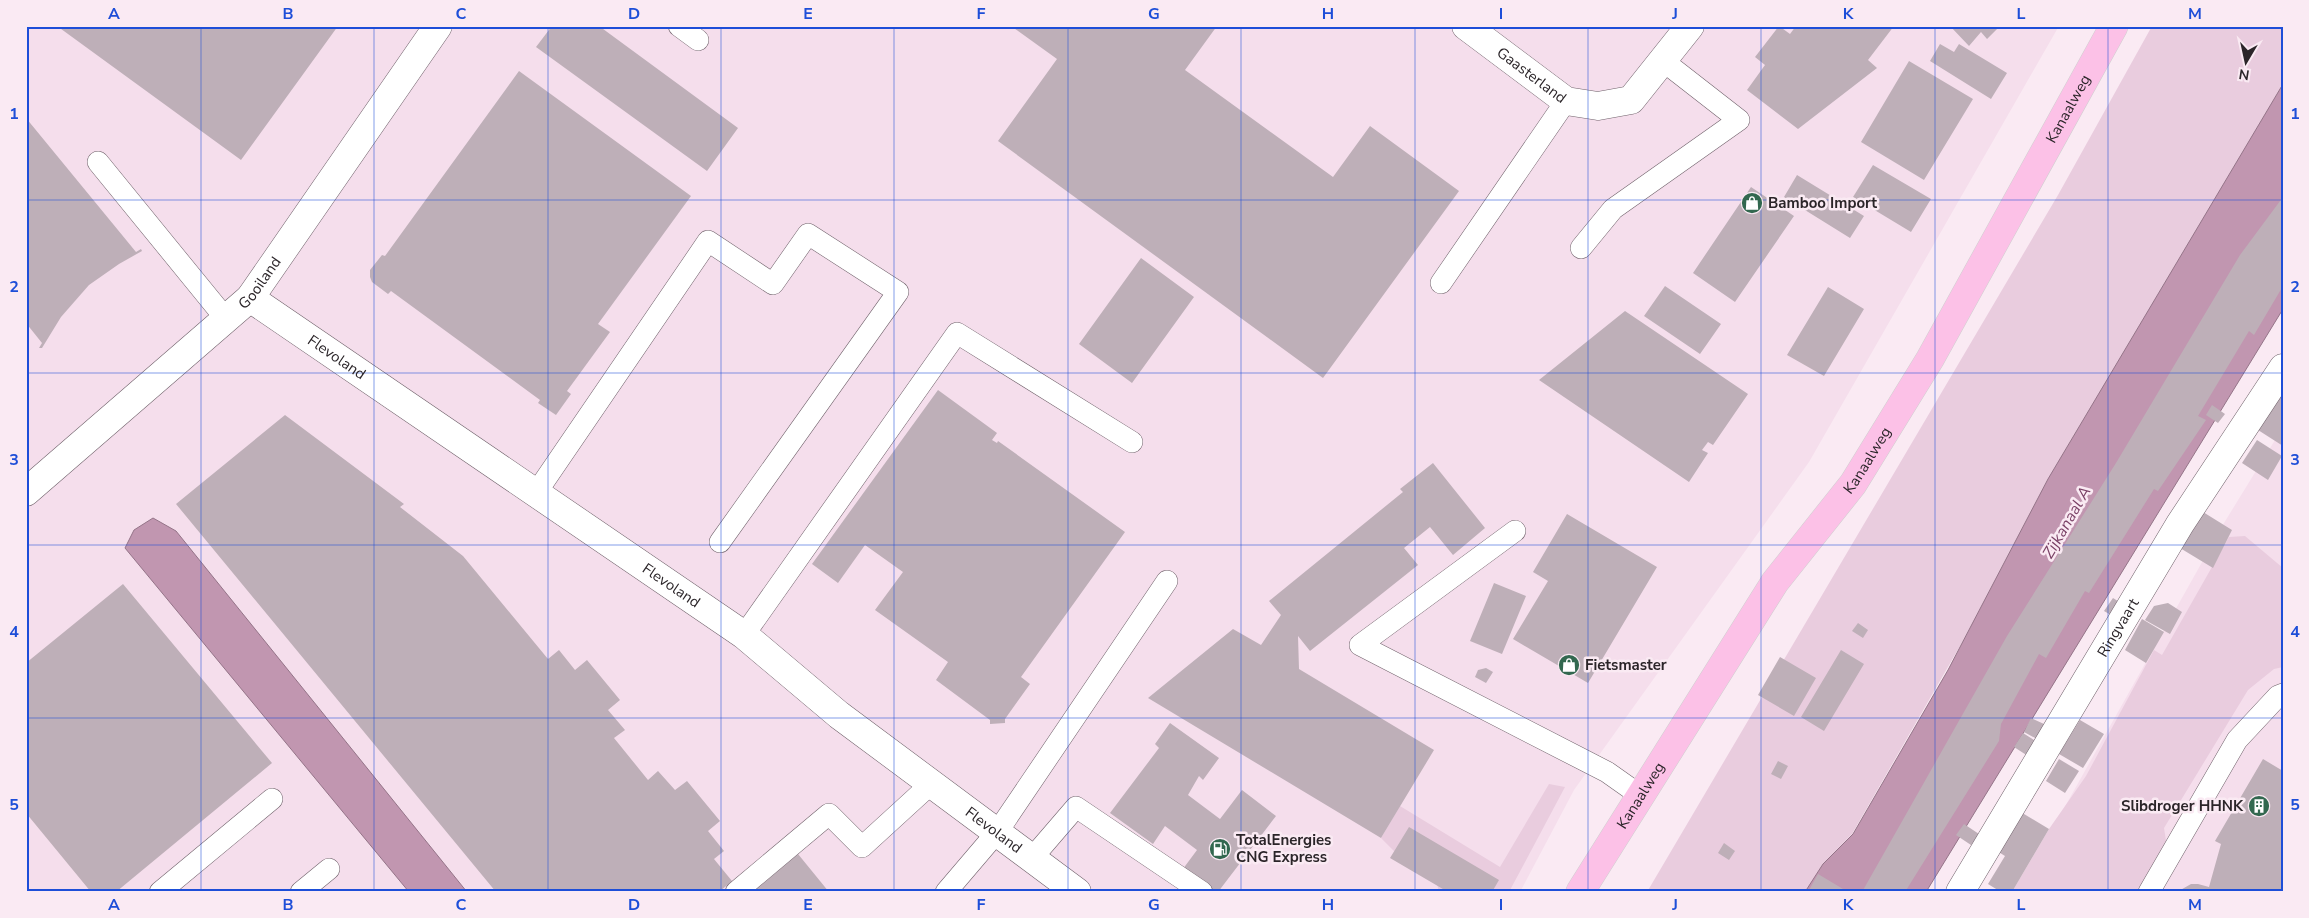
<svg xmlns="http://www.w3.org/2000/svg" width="2309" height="918" viewBox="0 0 2309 918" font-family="'Nunito Sans',sans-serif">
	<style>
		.built { fill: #f5deec }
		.green { fill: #e9ccde }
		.water { fill: #c196b0; stroke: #947488 }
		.building { fill: #beafb8 }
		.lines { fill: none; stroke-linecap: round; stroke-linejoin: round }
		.lane-casing { stroke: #70626b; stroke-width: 22 }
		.street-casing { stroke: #70626b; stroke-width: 29 }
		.primary-casing { stroke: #d0cfd0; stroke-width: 29 }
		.lane { stroke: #fff; stroke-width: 21 }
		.street { stroke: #fff; stroke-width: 28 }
		.primary { stroke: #fcc1e7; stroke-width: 28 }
		.grid { fill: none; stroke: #1d4ed8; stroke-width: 1; stroke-opacity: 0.55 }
		.labels { text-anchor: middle; stroke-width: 5; stroke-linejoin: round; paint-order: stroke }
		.street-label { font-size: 15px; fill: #2b2529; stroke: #faeaf3 }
		.poi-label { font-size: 15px; font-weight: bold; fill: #2b2529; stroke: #faeaf3; text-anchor: start }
		.water-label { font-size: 16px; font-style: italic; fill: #7a4166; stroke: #faeaf3 }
		.neatline { fill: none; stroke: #1d4ed8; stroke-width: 2 }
		.grid-label { font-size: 16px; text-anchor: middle; font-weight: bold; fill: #1d4ed8 }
	</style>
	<rect width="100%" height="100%" fill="#faeaf3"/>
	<path class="built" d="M26,26h2033l-250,436 -235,328 -54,102h-1494z
		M2283,427v465h-266l207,-369z"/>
	<path class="green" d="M2152,26h131v58l-431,750 -29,30 -18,28h-158l411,-697z
		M2245,536l38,32v99l-9,2 -26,21 -84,138 3,19 -26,45h-129l37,-63 37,-53 68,-126 8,5 67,-118z
		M1549,784l16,3 -56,105h-70l-2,-8 -41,-31 -15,-15 19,-32 100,61z"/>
	<path class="water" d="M2283,84v225l-357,583h-121l18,-28 30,-30 95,-164 100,-191z
		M153,518l23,13 291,361h-58l-284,-344 9,-18z"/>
	<path class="building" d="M57,26h281l-97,134z
		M552,26h47l139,102 -31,43 -171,-124z
		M1011,26h206l-32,44 148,107 37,-51 89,65 -136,187 -325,-237 59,-82z
		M1779,26l11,8 6,-8h28l3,3 1,-3h66l-26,34 9,8 -79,61 -51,-39 18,-25 -10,-8z
		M1950,26h50l-13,13 -6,-7 -12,14z
		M1940,44l14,8 5,-8 48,29 -16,26 -61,-38z
		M1909,61l64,38 -49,81 -63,-38z
		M519,71l172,125 -93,128 12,8 -43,59 4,3 -15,21 -18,-12 2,-3 -149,-109 -3,3 -16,-12 -2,-5v-7l12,-15 3,1z
		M26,118l110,134 5,-3 1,2 -23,13 -30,21 -28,32 -19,31h-3l3,-5 -16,-20z
		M1873,165l58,34 -20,33 -58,-35z
		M1797,175l67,41 -14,22 -66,-41z
		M1751,187l43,29 -59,86 -42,-29z
		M2283,197v89l-29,49 -5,-4 -51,85 8,4 -48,71 -4,-2 -65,104 -4,-2 -39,67 -7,-4 -38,70 -2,17 -94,151h-43l145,-256 109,-173 124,-208z
		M1141,258l53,39 -62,86 -53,-39z
		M1665,286l56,38 -21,30 -56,-38z
		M1828,287l36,22 -40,67 -37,-21z
		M1625,311l123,83 -35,51 -5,-3 -6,8 6,3 -19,29 -150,-102z
		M938,390l59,43 -5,7 5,3 1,-2 127,91 -104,145 9,7 -25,35v4l-15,1v-4l-54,-40 12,-18 -73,-52 28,-38 -38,-27 -27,38 -26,-19z
		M2283,391v55l-25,-16z
		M2212,405l13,9 -7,9 -12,-8z
		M285,415l119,89 -4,3 63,49 85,103 11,-9 16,20 12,-10 33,40 -12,10 17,20 -11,8 34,42 10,-9 17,19 12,-9 33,40 -12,10 16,20 -10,8 18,22 -13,11h-223l-320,-388z
		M2257,440l25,16 -14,24 -26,-17z
		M1433,463l52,65 -32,27 -23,-28 -26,21 14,17 -108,86 -12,-15 1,33 135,81 -53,88 -233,-140 85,-69 28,16 20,-30 -12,-14 134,-109 -3,-3z
		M2203,512l29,18 -19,38 -33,-20z
		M1567,514l90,53 -69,116 -75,-44 35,-58 -15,-9z
		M1494,583l32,13 -24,58 -32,-13z
		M123,584l149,179 -156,129h-25l-65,-79v-150z
		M2113,598l11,7 -8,13 -12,-7z
		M2168,603l14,9 -12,22 -25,-14 9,-14z
		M2142,619l22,13 -18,31 -21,-13z
		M1858,623l10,7 -5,8 -11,-7z
		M1841,650l23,14 -40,67 -23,-14z
		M1780,657l36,21 -22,38 -36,-21z
		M1486,668l7,4 -7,11 -11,-6 3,-7z
		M2031,718l13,6 -7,15 -13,-7z
		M2080,720l24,14 -21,34 -24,-14z
		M1170,723l49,35 -16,22 -4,-4 -11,19 32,24 22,-29 34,26 -58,76h-30l-14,-11 23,-31 -32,-24 -12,18 -43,-31 49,-65 -4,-4z
		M2023,733l17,11 -9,14 -17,-11z
		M2059,759l20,12 -14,22 -19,-12z
		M2263,759l20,12v121h-106l14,-8h7l11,3 12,-43 -6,-3z
		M1778,761l10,5 -7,13 -10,-5z
		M2019,811l30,18 -37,63h-11l-13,-8 17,-28 -8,-5z
		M1964,824l15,10 -8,11 -15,-10z
		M1409,827l90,53 -7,12h-44l-58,-34z
		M1724,843l11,8 -6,9 -11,-7z
		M798,854l31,38h-77z
		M1818,874l25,15 -2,3h-33z"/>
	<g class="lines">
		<g class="lane-casing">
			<path id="lane" d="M679,26l19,14
				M98,162l128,157
				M1581,248l32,-39 126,-89 -77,-60
				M1441,283l125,-182
				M536,493l172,-252 65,43 35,-50 90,58 -178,250
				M1515,531l-155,114 247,127 34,24
				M744,635l213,-302 175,109
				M1033,857l43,-50 126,85
				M160,892l112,-93
				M301,892l28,-23
				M736,892l93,-78 33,33 70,-64
				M946,892l52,-61 169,-250
				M2149,892l88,-152 41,-44 5,-2"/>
		</g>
		<g class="street-casing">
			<g id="street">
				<path id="s1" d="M1466,26l100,75 32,5 33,-6 59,-74"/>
				<path id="s2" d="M250,298l494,337 95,80 238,177"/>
				<path id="s3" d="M26,492l224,-194 188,-272"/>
				<path id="s4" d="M1960,892l220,-368 103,-156"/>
			</g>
		</g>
		<g class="primary-casing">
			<g id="primary">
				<path id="s5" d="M1580,892l195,-310 78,-98 77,-125 184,-333"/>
			</g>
		</g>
		<use href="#lane" class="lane"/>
		<use href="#street" class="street"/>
		<use href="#primary" class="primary"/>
	</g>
	<path class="grid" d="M201,26v866M374,26v866M548,26v866M721,26v866M894,26v866M1068,26v866M1241,26v866M1415,26v866M1588,26v866M1761,26v866M1935,26v866M2108,26v866M26,200h2257M26,373h2257M26,545h2257M26,718h2257"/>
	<defs>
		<g id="shop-disc" transform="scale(1.125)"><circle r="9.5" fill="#32684f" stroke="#faeaf3"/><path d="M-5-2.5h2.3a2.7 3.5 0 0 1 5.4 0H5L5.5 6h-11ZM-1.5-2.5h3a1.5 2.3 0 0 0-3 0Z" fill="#fff"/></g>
		<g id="building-disc" transform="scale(1.125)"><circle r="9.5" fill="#32684f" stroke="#faeaf3"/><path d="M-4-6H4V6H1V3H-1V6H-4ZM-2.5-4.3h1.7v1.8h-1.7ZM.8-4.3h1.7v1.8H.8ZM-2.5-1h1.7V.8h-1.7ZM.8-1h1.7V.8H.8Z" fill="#fff"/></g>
		<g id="fuel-disc" transform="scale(1.125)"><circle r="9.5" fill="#32684f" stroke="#faeaf3"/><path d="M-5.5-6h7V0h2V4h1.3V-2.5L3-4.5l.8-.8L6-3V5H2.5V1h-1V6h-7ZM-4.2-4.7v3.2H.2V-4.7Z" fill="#fff"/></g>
	</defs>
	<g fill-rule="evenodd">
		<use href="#shop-disc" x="1752" y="203"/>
		<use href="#shop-disc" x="1569" y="665"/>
		<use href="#building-disc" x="2259" y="806"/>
		<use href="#fuel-disc" x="1220" y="849"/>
	</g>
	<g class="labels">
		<g class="street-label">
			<text dy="5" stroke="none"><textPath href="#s1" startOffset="82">Gaasterland</textPath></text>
			<text dy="5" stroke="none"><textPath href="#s5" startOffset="924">Kanaalweg</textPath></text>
			<text dy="5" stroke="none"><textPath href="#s3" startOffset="314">Gooiland</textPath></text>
			<text dy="5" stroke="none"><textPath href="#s2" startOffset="105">Flevoland</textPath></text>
			<text dy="5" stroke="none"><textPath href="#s5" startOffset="519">Kanaalweg</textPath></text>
			<text dy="5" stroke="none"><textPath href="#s2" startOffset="510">Flevoland</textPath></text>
			<text dy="5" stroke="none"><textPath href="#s4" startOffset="308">Ringvaart</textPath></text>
			<text dy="5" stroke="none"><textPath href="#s5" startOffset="114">Kanaalweg</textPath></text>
			<text dy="5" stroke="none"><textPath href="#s2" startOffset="915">Flevoland</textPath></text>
		</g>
		<g class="poi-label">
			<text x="1768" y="208">Bamboo Import</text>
			<text x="1585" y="670">Fietsmaster</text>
			<text x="2243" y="811" text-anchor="end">Slibdroger HHNK</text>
			<text x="1236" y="845">TotalEnergies<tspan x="1236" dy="17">CNG Express</tspan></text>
		</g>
		<g class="water-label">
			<text transform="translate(2066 522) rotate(-60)" y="6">Zijkanaal A</text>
		</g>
	</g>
	<rect width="2309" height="918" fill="none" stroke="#faeaf3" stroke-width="55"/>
	<g transform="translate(2246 62) rotate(189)" stroke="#faeaf3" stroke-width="4" paint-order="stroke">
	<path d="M0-4L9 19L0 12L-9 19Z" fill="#2b2529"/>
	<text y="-8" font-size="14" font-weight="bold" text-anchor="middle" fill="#2b2529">N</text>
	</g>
	<rect x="28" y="28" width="2254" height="862" class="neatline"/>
	<g class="grid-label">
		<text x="114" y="19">A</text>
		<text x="288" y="19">B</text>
		<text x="461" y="19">C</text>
		<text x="634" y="19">D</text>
		<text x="808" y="19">E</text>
		<text x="981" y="19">F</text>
		<text x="1154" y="19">G</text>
		<text x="1328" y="19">H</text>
		<text x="1501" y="19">I</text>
		<text x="1675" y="19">J</text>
		<text x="1848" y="19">K</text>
		<text x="2021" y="19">L</text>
		<text x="2195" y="19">M</text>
		<text x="14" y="119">1</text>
		<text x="2295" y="119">1</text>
		<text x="14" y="292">2</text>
		<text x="2295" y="292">2</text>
		<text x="14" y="465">3</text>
		<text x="2295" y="465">3</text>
		<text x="14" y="637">4</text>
		<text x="2295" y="637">4</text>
		<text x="14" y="810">5</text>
		<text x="2295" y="810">5</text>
		<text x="114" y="910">A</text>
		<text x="288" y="910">B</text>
		<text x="461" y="910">C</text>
		<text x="634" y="910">D</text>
		<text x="808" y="910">E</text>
		<text x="981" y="910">F</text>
		<text x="1154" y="910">G</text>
		<text x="1328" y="910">H</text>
		<text x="1501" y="910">I</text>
		<text x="1675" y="910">J</text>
		<text x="1848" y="910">K</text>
		<text x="2021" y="910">L</text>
		<text x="2195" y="910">M</text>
	</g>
</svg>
